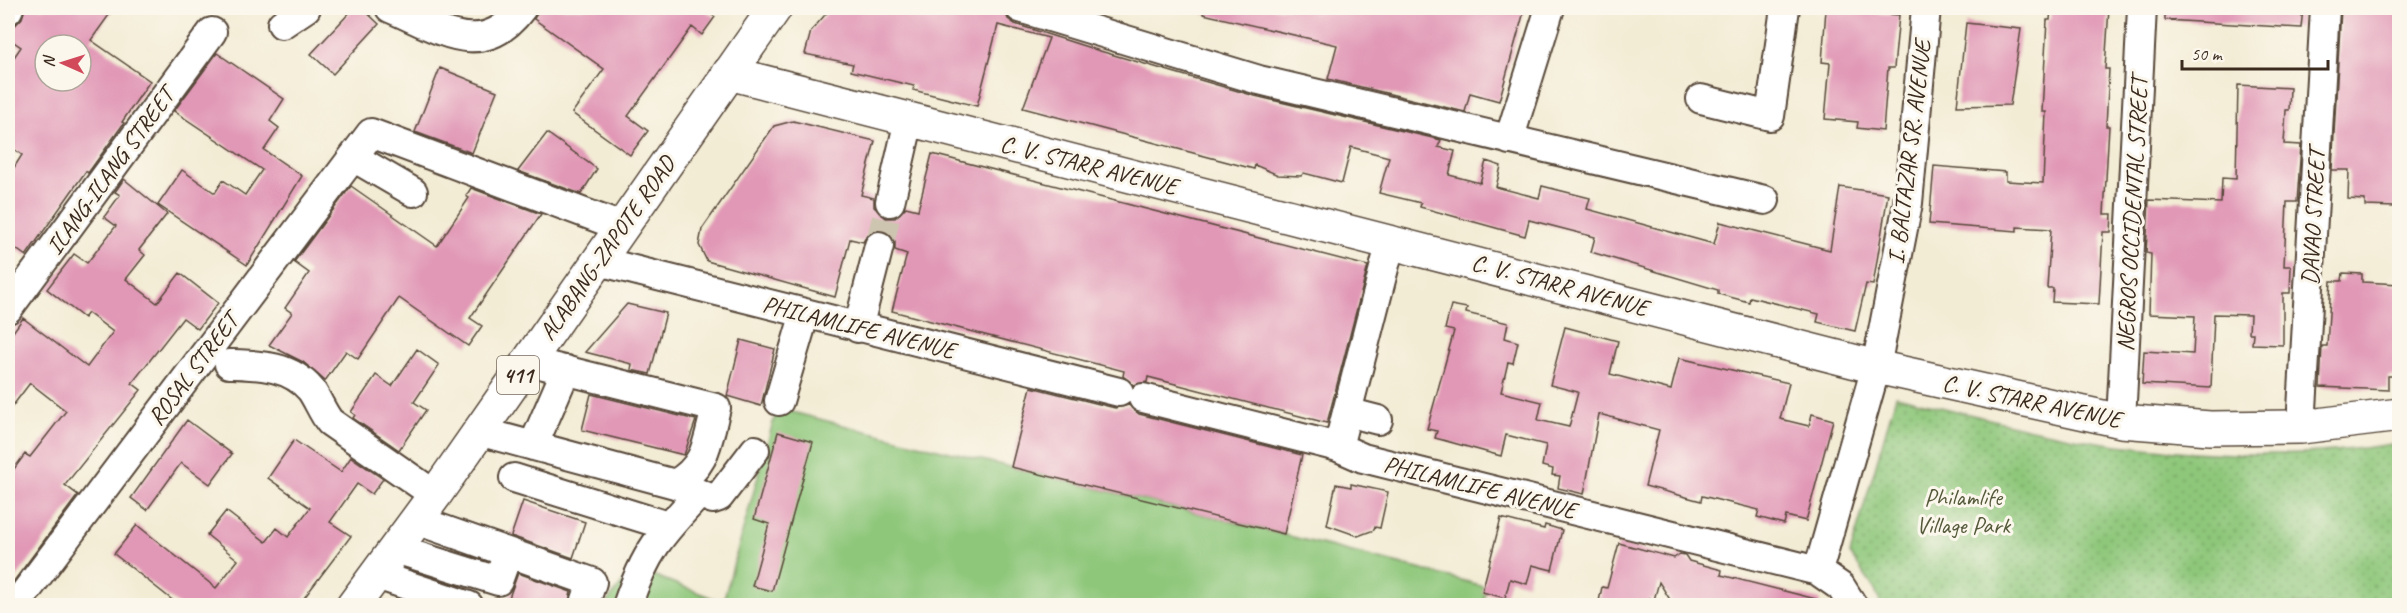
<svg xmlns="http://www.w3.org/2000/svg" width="2407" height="613" viewBox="0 0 2407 613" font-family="Caveat,sans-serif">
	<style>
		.green { fill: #8ec77a; stroke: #64784c; stroke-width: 1.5 }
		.park { fill: url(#park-dots); stroke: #64784c; stroke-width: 1.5 }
		.building { fill: #e198b6; fill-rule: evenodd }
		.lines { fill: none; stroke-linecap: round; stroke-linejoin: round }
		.minor-tunnel { stroke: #cec5b0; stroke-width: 28; stroke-dasharray: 28 14; stroke-linecap: butt }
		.minor-casing { stroke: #574739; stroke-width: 32 }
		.major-casing { stroke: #574739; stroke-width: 36 }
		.highway-casing { stroke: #574739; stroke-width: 36 }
		.minor { stroke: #fff; stroke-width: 28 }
		.major { stroke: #fff; stroke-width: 33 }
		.highway { stroke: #fff; stroke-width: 33 }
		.labels { text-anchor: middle; stroke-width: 6; stroke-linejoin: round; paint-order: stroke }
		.shield { fill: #fbf7ec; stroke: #75685c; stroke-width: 1.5 }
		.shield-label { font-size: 22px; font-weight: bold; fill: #3b2a1e }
		.street-label { font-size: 24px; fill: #3b2a1e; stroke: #fbf7ec }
		.park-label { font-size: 24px; fill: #54593a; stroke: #fbf7ec }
	</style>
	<defs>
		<pattern id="park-dots" width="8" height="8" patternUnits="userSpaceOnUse" patternTransform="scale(1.5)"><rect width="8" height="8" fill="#8ec77a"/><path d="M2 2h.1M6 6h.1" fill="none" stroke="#75a263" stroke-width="1.8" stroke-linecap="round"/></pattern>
	</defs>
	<rect width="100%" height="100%" fill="#fbf7ec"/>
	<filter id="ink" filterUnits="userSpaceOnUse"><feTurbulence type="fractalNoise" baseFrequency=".0167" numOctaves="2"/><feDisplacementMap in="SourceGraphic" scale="12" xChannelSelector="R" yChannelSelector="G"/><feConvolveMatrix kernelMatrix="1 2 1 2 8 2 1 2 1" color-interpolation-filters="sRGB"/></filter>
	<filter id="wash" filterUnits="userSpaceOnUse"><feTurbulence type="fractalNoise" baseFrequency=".008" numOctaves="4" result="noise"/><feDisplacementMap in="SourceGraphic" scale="24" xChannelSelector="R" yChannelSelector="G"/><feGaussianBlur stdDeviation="1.35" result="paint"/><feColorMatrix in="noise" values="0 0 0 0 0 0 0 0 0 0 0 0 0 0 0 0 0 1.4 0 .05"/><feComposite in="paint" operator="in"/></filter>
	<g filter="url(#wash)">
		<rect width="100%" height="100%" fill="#f3ecd5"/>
		<path class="green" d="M777,408c236,62 474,116 710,179l-5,19h-878l30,-38 89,34z"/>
		<path class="park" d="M1896,396c74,18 148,39 222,49 93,12 189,13 281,-2v162h-518l-6,-15 -25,-36z"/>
		<g id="blocks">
			<path class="building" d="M25,8h89l-23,32 59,41 -28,41 2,1 -36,50 -2,-2 -60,85 -18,-13v-66l14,-22 -14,-10v-79l13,-19 -13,-9v-5l14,-15zM45,45h36v36h-36z
				M354,8h8l17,16 -46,50 -22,-20z
				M540,8h162l13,9 -13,18 -10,-8 -64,89 20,15 -18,24 -58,-42 32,-44 -70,-50z
				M831,8h173l4,11 7,5 85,27 155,45 186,44 -3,7 17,4 -6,24 31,8 6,-22 15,5 -5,21 43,11 3,-12 48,12 -3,11 127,35 6,-22 110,28 10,-63 48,7 -15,91 -7,-1 -11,47 -38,-9 2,-8 -69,-17 -1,5 -31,-8v-4l-127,-38 4,-15 -66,-17 -4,16 -105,-29 1,-4 -42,-10 10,-36 -38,-10 -9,36 -38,-10 -3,3 -23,-1 -23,-10 -1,4 -231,-61 26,-70 -51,-13 -21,81 -64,-16 1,-4 -63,-15 2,-7 -48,-10 6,-23z
				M1204,8h321l-26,93 -29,-8 -5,19 -137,-33 9,-34 -134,-31z
				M2051,8h58l-4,61h4l-3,57h3l-5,88h8l-1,18h-8l-4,72 -47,-2 1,-14h-6l4,-59 -34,-2v4l-88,-7 5,-58 72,6v9l37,2 3,-71h-4l5,-92h3z
				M2165,8h138l-2,20 -136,-8z
				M2341,8h59l-3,199 -32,-1v-6l-17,-1 1,-29h-17z
				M1826,9l73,6 -5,53h-6l-5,63 -26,-3 1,-6 -33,-3 5,-56 -8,-1z
				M1966,23l55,6 -11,76 -53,1z
				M217,53l67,46 -14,22 9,7 -15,22 38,26 -55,89 -89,-60 24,-35 33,23 8,-13 22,15 17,-25 -88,-59z
				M440,68l57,23 -25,62 -57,-21z
				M2238,85l52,3 -1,22h-3l-2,34 17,1 -4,57h-10l-3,64h7l-1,27h-7v52l-31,-1 1,-11h-4l1,-18 -36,-1 -3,74 -69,-4 2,-33 49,3 2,-38 -46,-2 2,-60 -5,-1 3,-53 72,3 1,-25 14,1z
				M793,121l82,20 -14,54 13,3v9l12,11h9l11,-11 12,3 14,-56 436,112 -41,157 -179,-46 -1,5 -14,3 -10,-9 1,-5 -232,-60 15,-57 -12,-4v-9l-11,-11h-10l-7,5 -4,7 -13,-3 -15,58 -128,-36 -8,-16 3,-16 72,-103z
				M547,133l50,36 -16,25 -63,-23z
				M124,179l43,35 -28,36 6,5 -19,24 31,24 23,-30 38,30 -20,26 -15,-11 -51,65 9,7 -76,95 13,10 -70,94v-112l17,-23 5,3 36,-46 -36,-28 -22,29v-73l15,-21 64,49 26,-35 -25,-19 -4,5 -37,-29 27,-35 13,9 29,-37 -12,-9 16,-22 -5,-3z
				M351,186l86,60 32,-48 -3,-2 5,-8 70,26 -71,104 12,8 -14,20 -69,-48 -41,61 -12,-8 -21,30 -22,-19 -34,-17 23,-32 -7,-5 24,-35 -15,-11z
				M2343,273l19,1v8l38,2v92h-12v14l-68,-3 2,-41h5l4,-65h11z
				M627,304l39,9 -16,61 -19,-4 1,-6 -47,-12z
				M1451,305l16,3 -1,5 42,10 -3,15 13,4 -5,21 -5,-1 -7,30 41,10 -4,18 31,7 9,-35 -28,-7 15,-58 53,14 -8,33 61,16 8,-32 110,25 -9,36 29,7 3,-12 21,6 -27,101 -20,-5 -2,8 -27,-7 2,-7 -57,-14 -1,5 -56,-15 14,-56 -60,-16 -15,80 -26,-6 2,-12 -8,-1 1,-6 -11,-3 4,-21 -40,-10 -5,21 -66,-18 2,-7 -10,-2 27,-98 -9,-2z
				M741,340l34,9 -14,57 -34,-10z
				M417,349l22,16 -25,37 12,8 -27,40 -46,-32 2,-3 -4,-3 25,-37 16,11z
				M1031,387l84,21 14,-3 10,9 163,41 -18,79 -273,-67z
				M591,394l105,26 -11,32 -1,3 -102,-25z
				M187,420l45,34 -22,30 -29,-21 -34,47 -16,-12z
				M778,432l35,10 -41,149 -20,-5 17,-62 -15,-5z
				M294,440l47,32 10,-15 32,22 -11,15 -15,-10 -27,38 21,14 -53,70h-118l-66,-52 23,-29 79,63 22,-28 -31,-25 19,-24 40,31 11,-14 11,9 22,-29 -42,-30z
				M1336,484l15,3v-3l37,8 -8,36 -5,-1 -1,3 -16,6 -31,-11z
				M523,501l62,21 -12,36 -62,-22z
				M1501,518l43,11 1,-4 17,5 -10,40 -20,-5 -5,19 -17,-5 -5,19 -23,-6z
				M1619,543l55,15 6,-4 5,1 4,6 33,9 -1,5 99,25 -1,6h-145l-15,-24 -5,18 -4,-2 -2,8h-50l4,-19 5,1z
				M518,573l53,19 -3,14h-62z"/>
		</g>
	</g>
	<g filter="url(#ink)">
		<use href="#blocks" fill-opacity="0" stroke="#574739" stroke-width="1.5"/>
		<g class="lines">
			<path class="minor-tunnel" d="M879,246l11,-44"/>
			<g class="minor-casing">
				<path id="minor" d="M390,8c50,21 92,54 132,0
					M1020,8l239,72 506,120
					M8,10l1,-2
					M282,24l24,-16
					M1701,99l69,17 15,-108
					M1509,140l41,-132
					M353,157l60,35
					M890,202l19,-82
					M598,261l521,131
					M8,309l204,-277
					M858,328l21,-82
					M528,361l188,47c-9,34 -9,58 -41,76
					M229,364c30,1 61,1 82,26 7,10 11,22 19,32l105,73
					M1143,398l195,49 25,11 455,113 23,16 12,19
					M779,401l26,-88
					M1347,412l31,8
					M2121,421l21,-413
					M2301,427l24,-419
					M478,431l197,53 38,15 6,-2 36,-47
					M533,446l33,-76
					M1338,447l53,-206
					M514,478l154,48
					M416,520l176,62 -8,24
					M395,549l103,32 10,-28
					M1818,571l58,-204 32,-164 18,-195
					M377,575l92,31
					M15,606l356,-473 251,94
					M627,606c18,-54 34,-72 72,-112"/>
			</g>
			<g class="major-casing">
				<path id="major" d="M729,73l1147,294 245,54 89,7 91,-1 99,-12"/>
			</g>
			<g class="highway-casing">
				<path id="highway" d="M353,606l82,-111 340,-487"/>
			</g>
			<use href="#minor" class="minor"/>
			<use href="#major" class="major"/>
			<use href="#highway" class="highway"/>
		</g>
	</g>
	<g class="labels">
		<rect class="shield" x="497" y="356" width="42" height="38" rx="4.5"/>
		<g class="shield-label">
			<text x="518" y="383">411</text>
		</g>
		<g class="street-label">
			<text transform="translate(1909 152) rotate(-83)" y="8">I. BALTAZAR SR. AVENUE</text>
			<text transform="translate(1089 165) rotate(14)" y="8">C. V. STARR AVENUE</text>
			<text transform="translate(110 171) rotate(-54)" y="8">ILANG-ILANG STREET</text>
			<text transform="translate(2132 214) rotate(-87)" y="8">NEGROS OCCIDENTAL STREET</text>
			<text transform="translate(2313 217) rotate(-87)" y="8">DAVAO STREET</text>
			<text transform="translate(607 248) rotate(-55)" y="8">ALABANG-ZAPOTE ROAD</text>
			<text transform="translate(1560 285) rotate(15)" y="8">C. V. STARR AVENUE</text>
			<text transform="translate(859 327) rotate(14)" y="8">PHILAMLIFE AVENUE</text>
			<text transform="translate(193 369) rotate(-53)" y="8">ROSAL STREET</text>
			<text transform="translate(2032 401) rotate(12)" y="8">C. V. STARR AVENUE</text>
			<text transform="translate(1480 487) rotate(14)" y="8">PHILAMLIFE AVENUE</text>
		</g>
		<g class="park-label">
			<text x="1963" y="505">Philamlife<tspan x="1963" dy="28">Village Park</tspan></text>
		</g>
	</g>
	<rect width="2407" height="613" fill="none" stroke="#fbf7ec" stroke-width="30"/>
	<g transform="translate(63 63) rotate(273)"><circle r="28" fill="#fbf7ec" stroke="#aea59a" stroke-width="1.5"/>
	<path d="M0-4.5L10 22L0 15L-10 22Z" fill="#d1495b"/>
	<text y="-9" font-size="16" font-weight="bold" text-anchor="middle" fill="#3b2a1e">N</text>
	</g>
	<path d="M2182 60v9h146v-9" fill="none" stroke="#3b2a1e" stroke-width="3"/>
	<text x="2191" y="60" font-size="18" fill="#3b2a1e" stroke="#fbf7ec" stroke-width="4.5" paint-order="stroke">50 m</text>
</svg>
